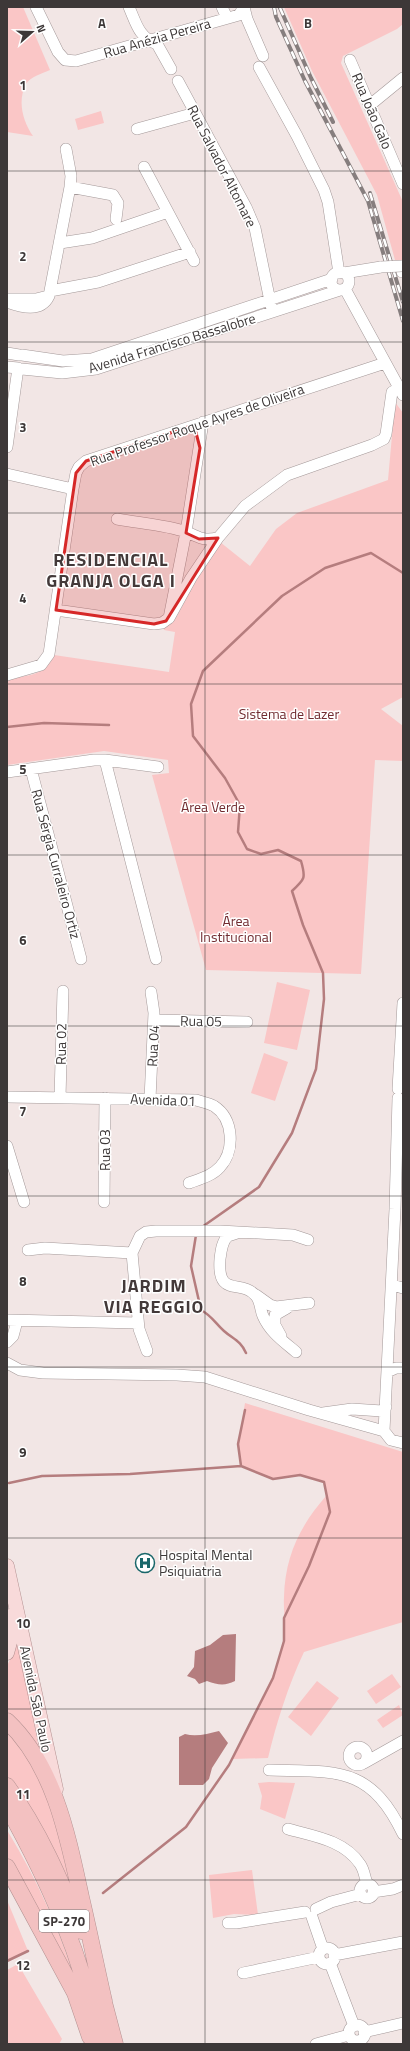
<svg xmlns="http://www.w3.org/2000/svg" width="410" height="2051" viewBox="0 0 410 2051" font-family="'Titillium Web',sans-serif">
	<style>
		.green { fill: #fac6c6 }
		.water { fill: #b57d7e }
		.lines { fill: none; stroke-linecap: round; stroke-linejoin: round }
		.stream { stroke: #b57d7e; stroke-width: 2.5 }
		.minor-casing { stroke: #a49999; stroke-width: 12 }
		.major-casing { stroke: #b39191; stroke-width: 15 }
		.highway-casing { stroke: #b39191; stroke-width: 17 }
		.minor { stroke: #fff; stroke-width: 11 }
		.major { stroke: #f8dada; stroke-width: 14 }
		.highway { stroke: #f3c1c1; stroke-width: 16 }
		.rail-casing { stroke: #867e7e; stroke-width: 4 }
		.rail { stroke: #fff; stroke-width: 2.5; stroke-dasharray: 8; stroke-linecap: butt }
		.minor-bridge-casing { stroke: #a49999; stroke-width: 12; stroke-linecap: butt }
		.minor-bridge { stroke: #fff; stroke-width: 11 }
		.marked { fill: #d62828; fill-opacity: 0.2; stroke: #d62828; stroke-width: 3; stroke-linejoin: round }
		.grid { fill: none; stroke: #3d3838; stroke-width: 1; stroke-opacity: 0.55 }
		.labels { text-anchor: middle; stroke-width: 3; stroke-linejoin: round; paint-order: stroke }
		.shield { fill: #fff; stroke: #777474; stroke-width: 1 }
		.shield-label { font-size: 13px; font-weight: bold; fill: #3d3838 }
		.street-label { font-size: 14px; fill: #3d3838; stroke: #fff }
		.park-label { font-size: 14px; fill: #712b30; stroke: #fff }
		.poi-label { font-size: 14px; fill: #3d3838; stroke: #fff; text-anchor: start }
		.district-label { font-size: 18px; font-weight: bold; letter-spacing: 1px; fill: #433939; stroke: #fff }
		.grid-label { font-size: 13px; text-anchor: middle; font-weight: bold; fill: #3d3838; stroke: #fff; stroke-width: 3; stroke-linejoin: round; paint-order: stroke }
	</style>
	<rect width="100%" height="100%" fill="#f2e6e5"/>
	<path class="green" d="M7,7h16l27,63c-7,3 -20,7 -24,14 -9,17 -3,38 7,52l-26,-4z
		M284,7h119v17l-6,5 -54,27 -2,7 62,139v60l-8,-2 -18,-65 -65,-124z
		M101,111l3,12 -26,7 -3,-11z
		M395,402l8,11v284l-22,12 22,17v35l-28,-1 -14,214 -155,-4 -54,-195 17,-2 -1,-13 -64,-9 -97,14v-86c21,-4 37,-2 47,-24l115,17 6,-40 -11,-2 -1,-4 14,-10 18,-34 25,-40 30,24 26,-37 21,-16 91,-33z
		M277,982l33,8 -13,60 -33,-7z
		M264,1053l24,9 -13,39 -24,-8z
		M245,1403l158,49v170l-99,30c-16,34 -27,69 -36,106l-36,1c18,-39 42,-75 51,-117 4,-14 0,-31 1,-45 1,-41 16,-71 42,-101l-2,-14 -24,-7 -27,4 -32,-13 -3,-22z
		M7,1573l33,183 -33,-40v-50l9,-20 1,-15z
		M392,1674l9,13 -25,17 -9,-13z
		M317,1681l22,17 -28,38 -23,-19z
		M399,1705l4,10 -20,13 -6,-8z
		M7,1729l23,29 29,69 11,52 -4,-1 -59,-101z
		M269,1782l26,1 -10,36 -25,-10 2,-13 -4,-13z
		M7,1830c31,51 54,102 71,160l-71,-131z
		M252,1870l6,45 -24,-1 -21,4 -4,-43z
		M7,1900l21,51 -21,10z
		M18,1964l44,75 -3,5h-52v-74z"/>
	<path class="water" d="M236,1634l-1,47c-10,5 -17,4 -28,0l-8,3 -4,-5 -8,-3 7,-9 1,-16 15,-6 13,-10z
		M219,1731l9,12 -16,25 -3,11 -6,6h-24v-48l6,-3c11,3 22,0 34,-3z"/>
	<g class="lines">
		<path class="stream" d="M7,727l37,-4 65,2
			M202,1227l57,-40 33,-54 24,-64 8,-70 -1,-26 -20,-48 -11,-34c13,-12 14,-13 9,-30l-23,-11 -17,4 -14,-5 -9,-17 2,-27 -15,-27 -32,-42 -2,-32 12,-33 79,-75 43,-28 46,-15 32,20
			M196,1235l-5,31 10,44c11,6 14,13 23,21 9,8 17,10 22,22
			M9,1483l33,-7 88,-2 111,-8
			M103,1893l83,-66 43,-62 44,-87 11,-37v-23l25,-52 21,-54 -6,-30 -24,-7 -27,4 -32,-13 -3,-22 7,-34
			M7,1961l21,-10"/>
		<g class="minor-casing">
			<path id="minor" d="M36,7l22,45 7,8 11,1 163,-46 5,-8
				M129,7c7,16 10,31 28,37l14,25
				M222,7l5,11
				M244,7l3,12 16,37
				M350,60l53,124
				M259,67l38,69 27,54 4,12 11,71
				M178,81l68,126 9,21 16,78
				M370,105l33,-27
				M137,129l58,-16
				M144,167l50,94
				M70,187l43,8 5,8 -2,16
				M60,243l32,-5 76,-26
				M402,272h1
				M331 281a9 9 0 1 1 18 0a9 9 0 1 1-18 0Z
				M344,273l37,-6
				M345,289l58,106
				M50,291l48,-9 92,-30
				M7,299h29l12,-3
				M7,302c14,5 34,11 42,-6l21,-109 1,-11 -5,-27
				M7,353l12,2
				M22,355l41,6 29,-2 240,-80
				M7,367l11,1 -11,79
				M22,369l40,4 34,-4 244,-79
				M7,474l66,15
				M117,519c21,4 50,6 69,13 14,5 15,9 32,6
				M56,610l98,14 8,-1 7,-5 17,-86 17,-110
				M169,618l22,-40 27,-40 27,-32 42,-31 85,-30 12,-6 2,-5 6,-42 6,-3
				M7,675l34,-10 8,-11 24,-165 3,-16 3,-6 7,-6 299,-98
				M105,760l51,199
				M31,769l50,190
				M7,772l87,-12h11l53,7
				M154,1020l93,2
				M398,1089l5,-86
				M7,1097l189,3c6,2 12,3 18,6 20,13 21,45 6,61 -8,9 -20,12 -31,16
				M60,1097l3,-106
				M150,1099l4,-86 -3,-21
				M7,1146l17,56
				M104,1202l1,-104
				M237,1233l-9,3c-6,5 -7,15 -8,23 -3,40 21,19 36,37 5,6 4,14 7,20 7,16 20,25 33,36
				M28,1250l17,-2 87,5
				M392,1285l11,3
				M256,1295l14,10 6,2 33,-4
				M7,1320l131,3
				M281,1336l-6,-11v-10l12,-7
				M7,1342l6,-6 4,-15
				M147,1351l-8,-22 -7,-76 8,-17 6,-4 10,-1h64l73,4 15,5
				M7,1363l13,7 23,3 134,2 28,2 104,33 75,21
				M387,1372l9,-4h7
				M323,1413l29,-4 30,2 4,-4
				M384,1431l11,-222 3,-111
				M384,1431l7,9 12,3
				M349 1756a9 9 0 1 1 18 0a9 9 0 1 1-18 0Z
				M364,1763l39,-22
				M269,1770c67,2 101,-5 134,64
				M288,1829c25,7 56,11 72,35 4,5 5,14 7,20
				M360 1891a7 7 0 1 1 14 0a7 7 0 1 1-14 0Z
				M373,1892l20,-3 10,-4
				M316,1909l15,-7 30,-8
				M312,1917l11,32
				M228,1923h8l69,-11
				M319 1956a8 8 0 1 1 16 0a8 8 0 1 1-16 0Z
				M334,1955l69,-13
				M330,1963l24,63
				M243,1973l76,-16
				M349 2033a8 8 0 1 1 16 0a8 8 0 1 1-16 0Z
				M364,2032l39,-9
				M316,2044l33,-9"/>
		</g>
		<g class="major-casing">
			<path id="major" d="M7,1566l49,223
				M7,1653l5,-18 -2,-19"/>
		</g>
		<g class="highway-casing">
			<path id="highway" d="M7,1721c47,44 61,116 74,176 8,34 15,69 23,104
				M7,1786c32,44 54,95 74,145
				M7,1806c43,77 76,152 93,238
				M7,1867l68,126 15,44
				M101,1991l14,53"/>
		</g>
		<use href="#minor" class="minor"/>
		<use href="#major" class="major"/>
		<use href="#highway" class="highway"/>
		<g class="rail-casing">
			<path id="rail" d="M274,7l2,10 29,64 63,120 35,120
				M280,8l31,70 22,44
				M370,193l33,109"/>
		</g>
		<use href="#rail" class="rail"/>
		<g class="minor-bridge-casing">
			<path id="minor-bridge" d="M381,267l21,-1"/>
		</g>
		<use href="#minor-bridge" class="minor-bridge"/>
	</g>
	<path class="marked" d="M194,425l6,23 -14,85 13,6 19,-1 -52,83 -12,3 -98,-14 20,-137 10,-12z"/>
	<path class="grid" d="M205,7v2037M7,171h396M7,342h396M7,513h396M7,684h396M7,855h396M7,1026h396M7,1196h396M7,1367h396M7,1538h396M7,1709h396M7,1880h396"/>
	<defs>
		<g id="hospital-ring" transform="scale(1)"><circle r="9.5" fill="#fff" stroke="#19676a" stroke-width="1.5"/><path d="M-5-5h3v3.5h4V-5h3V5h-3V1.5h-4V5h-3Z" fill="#19676a"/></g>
	</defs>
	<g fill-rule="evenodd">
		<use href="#hospital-ring" x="145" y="1563"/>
	</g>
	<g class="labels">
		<rect class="shield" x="39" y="1910" width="50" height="22" rx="3"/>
		<g class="shield-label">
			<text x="64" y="1926">SP-270</text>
		</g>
		<g class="street-label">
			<text transform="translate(157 38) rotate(-16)" y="5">Rua Anézia Pereira</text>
			<text transform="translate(372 111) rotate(67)" y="5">Rua João Galo</text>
			<text transform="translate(222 166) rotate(63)" y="5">Rua Salvador Altomare</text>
			<text transform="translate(172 343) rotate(-17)" y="5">Avenida Francisco Bassalobre</text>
			<text transform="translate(197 425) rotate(-19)" y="5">Rua Professor Roque Ayres de Oliveira</text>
			<text transform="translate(56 864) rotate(75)" y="5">Rua Sérgia Curraleiro Ortiz</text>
			<text transform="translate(201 1021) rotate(1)" y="5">Rua 05</text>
			<text transform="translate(61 1044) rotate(-89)" y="5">Rua 02</text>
			<text transform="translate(153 1046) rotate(-87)" y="5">Rua 04</text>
			<text transform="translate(163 1100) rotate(2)" y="5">Avenida 01</text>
			<text transform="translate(105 1150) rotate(-90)" y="5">Rua 03</text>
			<text transform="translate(36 1699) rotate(78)" y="5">Avenida São Paulo</text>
		</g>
		<g class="park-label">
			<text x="289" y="719">Sistema de Lazer</text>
			<text x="213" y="812">Área Verde</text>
			<text x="236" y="926">Área<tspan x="236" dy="16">Institucional</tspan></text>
		</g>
		<g class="poi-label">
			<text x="159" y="1560">Hospital Mental<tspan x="159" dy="16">Psiquiatria</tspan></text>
		</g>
		<g class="district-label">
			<text x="111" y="566">RESIDENCIAL<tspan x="111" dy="21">GRANJA OLGA I</tspan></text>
			<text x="154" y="1292">JARDIM<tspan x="154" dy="21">VIA REGGIO</tspan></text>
		</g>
	</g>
	<g class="grid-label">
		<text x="102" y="28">A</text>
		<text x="308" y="28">B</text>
		<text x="23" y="90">1</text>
		<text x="23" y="261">2</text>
		<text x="23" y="432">3</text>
		<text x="23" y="603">4</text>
		<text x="23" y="774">5</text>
		<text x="23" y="945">6</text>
		<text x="23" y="1116">7</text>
		<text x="23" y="1286">8</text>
		<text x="23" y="1457">9</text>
		<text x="23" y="1628">10</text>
		<text x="23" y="1799">11</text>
		<text x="23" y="1970">12</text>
	</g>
	<rect width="410" height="2051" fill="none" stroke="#3d3838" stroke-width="16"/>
	<g transform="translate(32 32) rotate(70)" stroke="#ffffff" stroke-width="3" paint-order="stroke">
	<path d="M0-3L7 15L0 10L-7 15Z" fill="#3d3838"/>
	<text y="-6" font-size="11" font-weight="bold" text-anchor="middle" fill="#3d3838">N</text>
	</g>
</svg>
